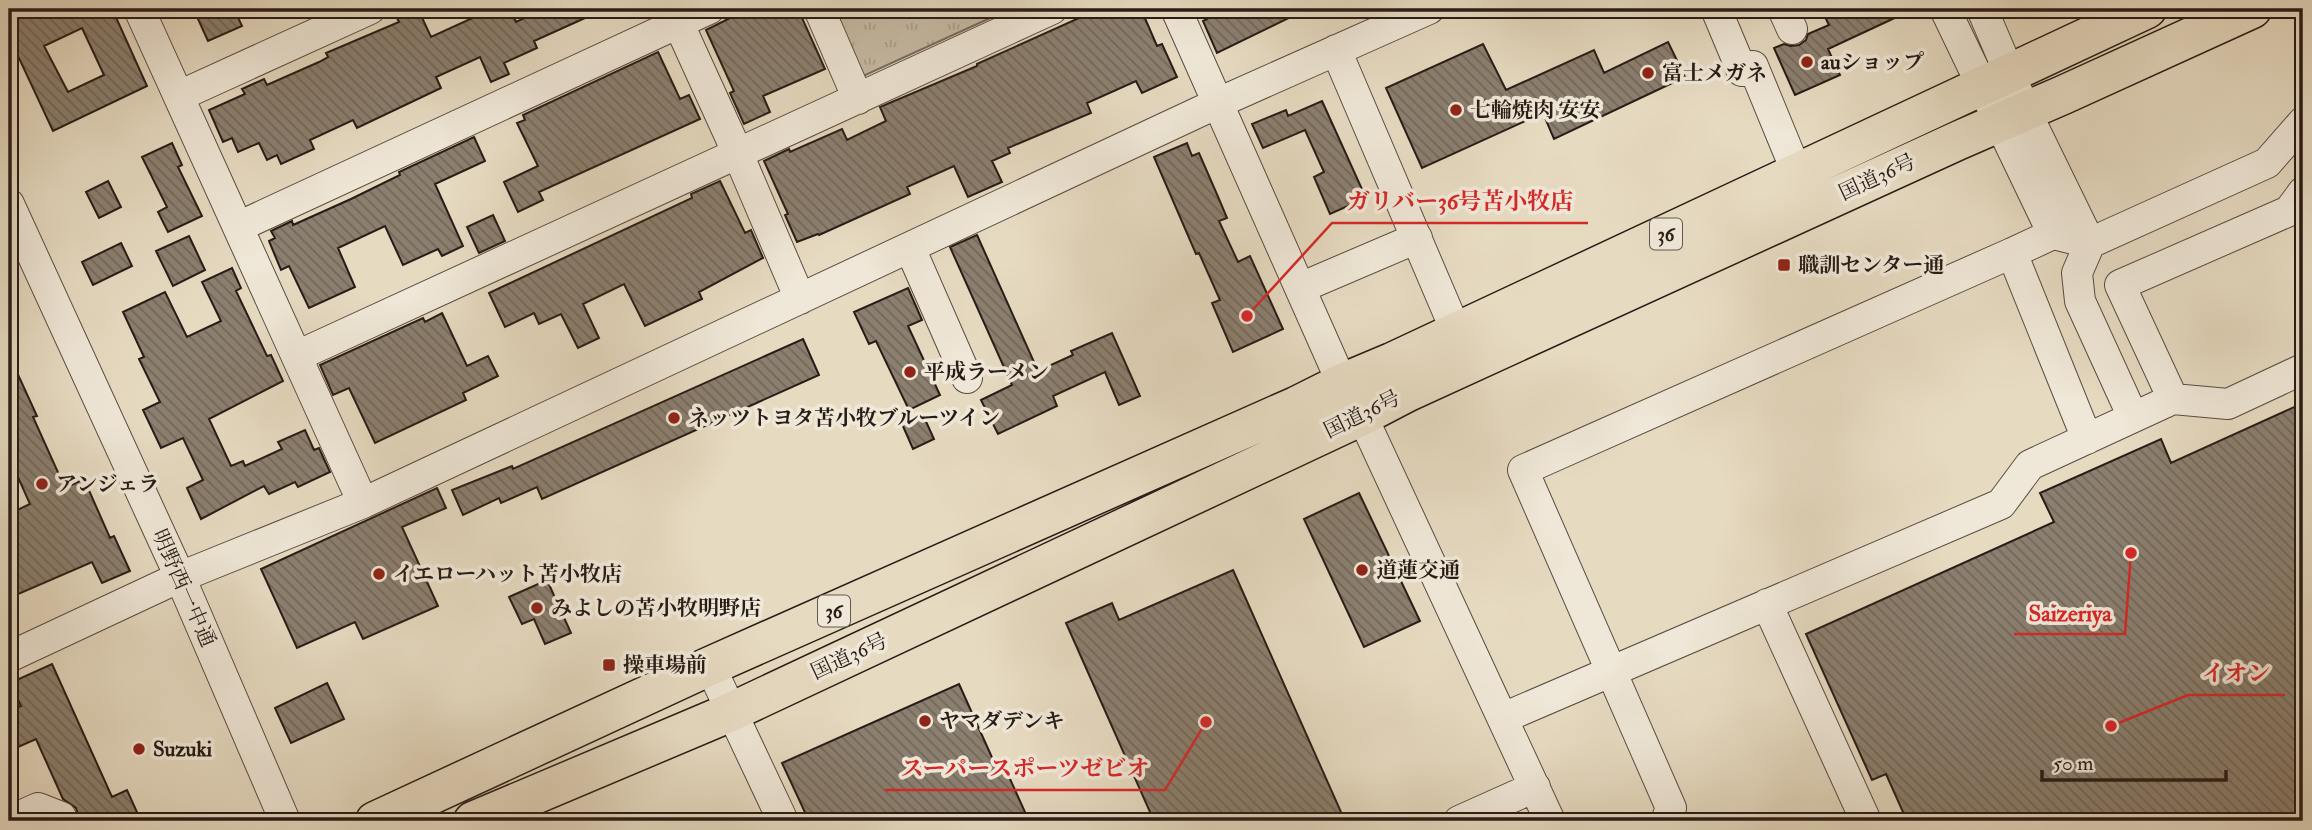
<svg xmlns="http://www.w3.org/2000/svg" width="2312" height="830" viewBox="0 0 2312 830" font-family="'IM FELL Double Pica','Noto Serif JP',serif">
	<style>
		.park { fill: url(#park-tufts); stroke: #776b5d; stroke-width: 2 }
		.building { fill: url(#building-back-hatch); stroke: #281c16; stroke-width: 2; fill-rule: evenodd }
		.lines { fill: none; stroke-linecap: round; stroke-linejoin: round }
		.minor-casing { stroke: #584c41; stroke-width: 32 }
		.highway-casing { stroke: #281c16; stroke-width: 41 }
		.minor { stroke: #efe7d7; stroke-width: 30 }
		.highway { stroke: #e6dac1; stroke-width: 38 }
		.poi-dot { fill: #8f2418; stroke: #efe7d7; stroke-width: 2.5 }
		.labels { text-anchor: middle; stroke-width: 7; stroke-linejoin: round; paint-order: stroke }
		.shield { fill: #efe7d7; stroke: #645950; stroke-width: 2 }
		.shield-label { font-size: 19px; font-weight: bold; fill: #281c16 }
		.poi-label { font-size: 21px; font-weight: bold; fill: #281c16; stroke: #efe7d7; text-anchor: start }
		.street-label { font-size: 21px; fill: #281c16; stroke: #efe7d7 }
		.leader { fill: none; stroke: #d62828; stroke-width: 2.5 }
		.callout-dot { fill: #d62828; stroke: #efe7d7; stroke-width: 2.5 }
		.callout-label { font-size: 23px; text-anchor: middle; font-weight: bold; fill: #d62828; stroke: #efe7d7; stroke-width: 7; stroke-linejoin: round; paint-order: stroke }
	</style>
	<defs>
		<pattern id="park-tufts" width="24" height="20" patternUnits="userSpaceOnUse" patternTransform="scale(1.75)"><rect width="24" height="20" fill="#c6baa4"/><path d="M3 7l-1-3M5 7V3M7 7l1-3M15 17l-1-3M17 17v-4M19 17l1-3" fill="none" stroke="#aa9f8c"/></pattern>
		<pattern id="building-back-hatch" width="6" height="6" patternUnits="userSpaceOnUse" patternTransform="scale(1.75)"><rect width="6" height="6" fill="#8b7f6f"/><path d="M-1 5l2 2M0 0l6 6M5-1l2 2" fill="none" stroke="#72675a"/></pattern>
	</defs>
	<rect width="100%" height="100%" fill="#e6dac1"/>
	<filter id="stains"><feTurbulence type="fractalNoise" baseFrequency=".00286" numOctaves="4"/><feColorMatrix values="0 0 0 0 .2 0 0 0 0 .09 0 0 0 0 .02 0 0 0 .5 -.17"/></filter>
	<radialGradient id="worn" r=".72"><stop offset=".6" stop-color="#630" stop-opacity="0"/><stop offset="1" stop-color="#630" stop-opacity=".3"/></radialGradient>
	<path class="park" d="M829,9h181l-149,68z"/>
	<path class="building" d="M29,9h93l-8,4 33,73 -94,45 -34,-73 -10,5v-45zM82,28l22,47 -36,17 -24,-46z
		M199,9h35l8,17 -34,15 -10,-22 5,-3z
		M413,9h5l13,28 46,-21 -3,-7h36l6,13 28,-13h61l-71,32 3,7 -33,15 5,11 -18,8 -11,-25 -44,20 5,11 -84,40 -4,-8 -43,20 4,9 -33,15 -4,-9 -10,5 -8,-17 -21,9 -6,-14 -9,4 -14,-32 36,-16 -3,-5 22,-10 3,6 52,-23 9,-5 -2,-4 73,-31 -3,-6z
		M748,9h50l27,60 -62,27 7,16 -26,12 -14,-31 4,-2 -28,-61z
		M1099,9h42l16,37 5,-2 15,33 -35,16 -6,-12 -49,22 4,10 -83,35 2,5 -18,8 10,21 -34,15 -14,-31 -47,21 3,7 -91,41 -1,-1 -21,8 -12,-27 3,-1 -24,-53 25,-12 1,3 52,-23 5,11 39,-19 -6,-14 97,-41v-2z
		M1202,9h105l-90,44 -14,-32 4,-2z
		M1821,9h93l-86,40 12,26 -45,20 -21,-47 10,-4 7,2 8,-1 7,-5 2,-6 21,-9z
		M1668,42l17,35 -131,62 -11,-26 -121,55 -36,-80 97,-44 23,46 88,-40 10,23z
		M658,52l22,47 9,-4 11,24 -161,73 4,8 -25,12 -14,-30 34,-16 -21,-43 8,-3 -2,-5z
		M1322,101l44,97 -36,16 -16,-37 10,-5 -19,-42 -42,18 -11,-24 34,-14 2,6z
		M474,137l11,24 -50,23 28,62 -21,10 -4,-7 -35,16 -18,-39 -47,22 17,39 -46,21 -20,-42 -8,4 -12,-29 6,-3 -4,-7 21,-10 1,4 58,-26 49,-24 -1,-3z
		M172,143l10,22 -4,2 24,49 -34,16 -10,-20 9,-5 -25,-50z
		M1187,143l5,13 7,-3 20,46 8,19 -8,3 19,41 12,-6 33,73 -50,23 -21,-49 8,-3 -21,-47 -3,1 -42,-97z
		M108,181l13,26 -22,11 -13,-26z
		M720,181l25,52 6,-3 12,28 -64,34 3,7 -57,27 -21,-42 -41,20 16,34 -21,10 -17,-34 -22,10 -5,-11 -29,14 -16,-34 203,-95 -1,-4z
		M493,215l12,26 -26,12 -12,-26z
		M977,235l61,136 35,-16 -2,-4 41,-18 28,63 -21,9 -14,-33 -52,24 4,10 -59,28 -17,-34 31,-15 -62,-138z
		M189,236l16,34 -32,16 -17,-35z
		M121,243l11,23 -39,19 -11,-23z
		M232,268l9,20 -5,3 31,65 4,-1 12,26 -74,38 22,47 12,-5 2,5 37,-17 -4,-7 27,-12 9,20 5,-2 11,24 -32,15 -3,-5 -26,12 -5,-8 -63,33 -14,-31 16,-8 -20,-42 -22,10 -18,-38 17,-8 -21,-43 5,-2 -21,-45 42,-20 22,45 34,-16 -19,-39z
		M908,288l14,32 -14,6 32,69 -31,15 -33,-69 -7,3 -15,-32z
		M442,313l25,53 21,-10 10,20 -35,17 3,7 -91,43 -26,-55 -16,7 -13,-30 103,-47 2,4z
		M803,339l16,36 -277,124 -5,-12 -36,16 -2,-5 -36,17 -11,-25 60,-24 1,3z
		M9,355l28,61 -4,1 32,71 19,-9 26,59 4,-2 16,35 -28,12 -10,-21 -83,36v-84l21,-10 -21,-47z
		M2303,403v418h-396l-21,-47 -14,6 -66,-146 248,-112 -14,-29 121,-54 10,24z
		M923,415l11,24 -21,10 -11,-25z
		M437,488l9,20 -44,19 36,79 -75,33 -8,-17 -58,26 -36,-79z
		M1359,493l61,128 -56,26 -60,-128z
		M1233,570l112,251h-191l-88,-198 46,-20 7,17z
		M547,580l24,53 -26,11 -11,-25 -12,5 -13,-27z
		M52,664l60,133 15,-7 14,31h-61l-4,-13 -13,-9 -27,-60 -27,12v-40l12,-5 -11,-23z
		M327,683l17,36 -53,24 -16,-35z
		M959,684l35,78 7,-3 28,62h-220l-27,-58z"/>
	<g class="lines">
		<g class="minor-casing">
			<path id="minor" d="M139,9l224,494
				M672,9l66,145 62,145
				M819,9l39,90
				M1176,9l166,374 20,33 188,405
				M1716,9l26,62 11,-5 44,107
				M1783,9l9,20
				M1945,9l108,225
				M1982,9l44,103 64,131 -13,30 3,28 53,116
				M1336,50l120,281
				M179,96l191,-87
				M9,204l171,373 105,244
				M238,227l471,-218
				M910,248l57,130
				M1300,288l117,-50
				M297,356l755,-347
				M2173,399l-53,-114 169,-74 14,-19
				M2087,439l-75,-186 41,-19 37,9 177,-80 36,-41
				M1767,604l99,217
				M9,657l171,-80 183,-74 855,-400 211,-94
				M710,666l73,155
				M1503,718l498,-214 29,-39 143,-66 55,5 75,-35
				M9,821l29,-13 23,9 2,4
				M1459,821l76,-34
				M1666,821l5,-13 -148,-338 489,-217"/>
		</g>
		<g class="highway-casing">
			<path id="highway" d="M375,821l335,-155 586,-260 46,-23 50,-21 755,-353
				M473,821l258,-109 631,-296 46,-24 549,-251 106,-46 189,-86"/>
		</g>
		<use href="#minor" class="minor"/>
		<use href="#highway" class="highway"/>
	</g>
	<g class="poi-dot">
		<circle cx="1807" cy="62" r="7"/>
		<circle cx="1648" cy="73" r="7"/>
		<circle cx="1456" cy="110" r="7"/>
		<rect x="1777" y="258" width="14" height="14" rx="3.5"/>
		<circle cx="910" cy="372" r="7"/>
		<circle cx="674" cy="418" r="7"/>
		<circle cx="42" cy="484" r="7"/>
		<circle cx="1362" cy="570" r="7"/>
		<circle cx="379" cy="574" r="7"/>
		<circle cx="537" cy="608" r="7"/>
		<rect x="602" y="658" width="14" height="14" rx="3.5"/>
		<circle cx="925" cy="721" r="7"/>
		<circle cx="139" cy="749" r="7"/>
	</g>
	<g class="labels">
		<g class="shield">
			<rect x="1650" y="218.5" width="32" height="31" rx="5"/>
			<rect x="818" y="595.5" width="32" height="31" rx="5"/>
		</g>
		<g class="shield-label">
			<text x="1666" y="241">36</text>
			<text x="834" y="618">36</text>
		</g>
		<g class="poi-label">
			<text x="1821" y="69">auショップ</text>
			<text x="1662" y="80">富士メガネ</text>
			<text x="1470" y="117">七輪焼肉 安安</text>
			<text x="1798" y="272">職訓センター通</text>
			<text x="924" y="379">平成ラーメン</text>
			<text x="688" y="425">ネッツトヨタ苫小牧ブルーツイン</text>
			<text x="56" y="491">アンジェラ</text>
			<text x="1376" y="577">道蓮交通</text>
			<text x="393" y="581">イエローハット苫小牧店</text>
			<text x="551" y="615">みよしの苫小牧明野店</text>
			<text x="623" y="672">操車場前</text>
			<text x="939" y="728">ヤマダデンキ</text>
			<text x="153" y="756">Suzuki</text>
		</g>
		<g class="street-label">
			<text transform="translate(1877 177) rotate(-25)" y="7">国道36号</text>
			<text transform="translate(1362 414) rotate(-26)" y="7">国道36号</text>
			<text transform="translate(184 588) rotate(66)" y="7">明野西一中通</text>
			<text transform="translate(849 656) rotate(-25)" y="7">国道36号</text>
		</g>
	</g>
	<path class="leader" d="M1247 316L1332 223H1588M2131 553L2125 634H2014M2111 726L2188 695H2285M1206 722L1165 790H885"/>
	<g class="callout-dot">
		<circle cx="1247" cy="316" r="7"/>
		<circle cx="2131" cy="553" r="7"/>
		<circle cx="2111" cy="726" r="7"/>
		<circle cx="1206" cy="722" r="7"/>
	</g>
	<g class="callout-label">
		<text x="1460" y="209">ガリバー36号苫小牧店</text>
		<text x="2070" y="621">Saizeriya</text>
		<text x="2236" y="681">イオン</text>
		<text x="1025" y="776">スーパースポーツゼビオ</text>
	</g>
	<rect width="2312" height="830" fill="none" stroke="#e6dac1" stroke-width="35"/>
	<rect x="10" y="10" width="2291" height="809" fill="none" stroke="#281c16" stroke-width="3.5"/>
	<rect x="18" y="18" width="2277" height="795" fill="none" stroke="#281c16" stroke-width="2"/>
	<path d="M2042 770v10h184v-10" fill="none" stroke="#281c16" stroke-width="3.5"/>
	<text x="2053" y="770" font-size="21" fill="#281c16" stroke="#efe7d7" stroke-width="5" paint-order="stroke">50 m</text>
	<rect width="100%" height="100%" filter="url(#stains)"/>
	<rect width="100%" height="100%" fill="url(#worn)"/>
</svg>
